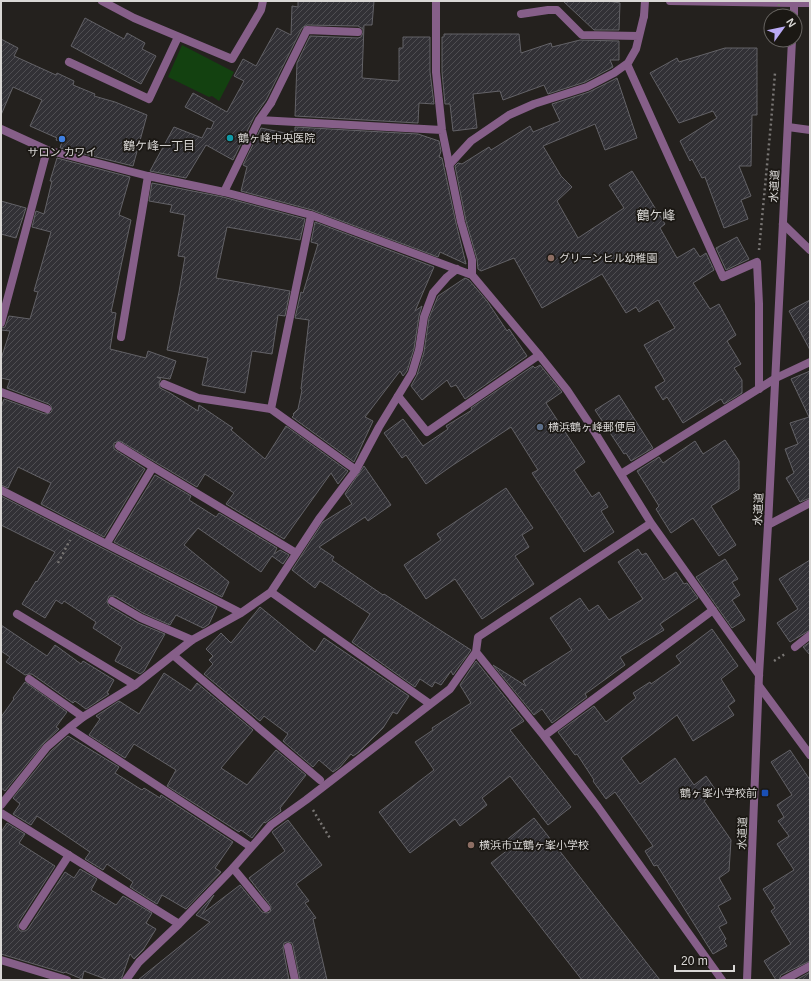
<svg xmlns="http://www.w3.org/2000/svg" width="811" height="981" viewBox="0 0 811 981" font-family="Arial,'Noto Sans JP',sans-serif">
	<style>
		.grass { fill: #134110 }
		.building { fill: url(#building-hatch); stroke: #636267 }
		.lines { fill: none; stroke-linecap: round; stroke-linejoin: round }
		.path { stroke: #797674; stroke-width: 2.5; stroke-dasharray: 2 3; stroke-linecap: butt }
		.service { stroke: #865f89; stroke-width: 8 }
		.minor { stroke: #865f89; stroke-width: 8 }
		.tertiary { stroke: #865f89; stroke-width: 8 }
		.path-bridge { stroke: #797674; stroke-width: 2.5; stroke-dasharray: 2 3; stroke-linecap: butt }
		.culture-dot { fill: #0f9aa8; stroke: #1b1814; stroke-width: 1.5 }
		.shop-dot { fill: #3f7fe0; stroke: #1b1814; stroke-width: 1.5 }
		.education-dot { fill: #8d6e63; stroke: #1b1814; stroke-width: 1.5 }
		.service-dot { fill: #5c6f8a; stroke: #1b1814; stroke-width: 1.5 }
		.transit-dot { fill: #1a4fb4; stroke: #1b1814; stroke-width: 1.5 }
		.labels { text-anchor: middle; stroke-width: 3.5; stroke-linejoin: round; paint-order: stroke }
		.poi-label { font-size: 11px; fill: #d9d7d5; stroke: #1b1814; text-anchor: start }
		.street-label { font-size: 11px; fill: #d9d7d5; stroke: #1b1814 }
		.neighbourhood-label { font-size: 12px; fill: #d9d7d5; stroke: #1b1814 }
		.quarter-label { font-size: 13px; fill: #d9d7d5; stroke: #1b1814 }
	</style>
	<defs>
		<pattern id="building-hatch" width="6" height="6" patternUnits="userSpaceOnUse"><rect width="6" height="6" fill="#323136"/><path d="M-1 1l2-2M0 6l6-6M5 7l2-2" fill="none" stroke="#4f4e52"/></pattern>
	</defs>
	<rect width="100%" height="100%" fill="#24211e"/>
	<path class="grass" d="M182,45l52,27 -15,29 -7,-5 -3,1 -41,-20z"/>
	<path class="building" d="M298,1h76l-2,24h-8l-2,53 37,3v-33h4v-11h27v35l4,32 -15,-1 -1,20 -123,-7 2,-53 13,-27 48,2 3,-1 2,-4v-4l-5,-3 -51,-1 -5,3 -36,72 -12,17 -21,43 -27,-15 -20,33 -36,-7 24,-44 28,11 5,-10 4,1 3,-7 -29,-15 8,-14 34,19 17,-31 -10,-5 9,-17 13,7 21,-38 14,7 1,-29 6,1z
		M563,1h45l12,2 -1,27h-25z
		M85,18l39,21 3,-6 18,10 -3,6 14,7 -15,28 -70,-38z
		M444,34h75l2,19 30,-10 1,4 28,-7 39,1v19h-9l3,7 -28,15 -37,12 -4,-9 -41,15 -3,-9 -27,3 4,34 -24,3 -3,-27h-5l-3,-32v-35h2z
		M1,39l17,9 -4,8 42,19 1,-2 17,8 -1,4 22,9 -1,2 21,6 32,13 -14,51 -73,-18 2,-6 -6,-2 1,-2 -27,-12 12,-26 -29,-13 -12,28z
		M725,48h32v67h-5l-1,51h-12l12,30 -10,4 7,19 -24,9 -19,-51 -3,1 -10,-19 -2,2 -10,-20 37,-23 -4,-7 -34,12 -29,-50 27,-15 2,4z
		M617,78l20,60 -32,12 -10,-26 -52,22 18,30 11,11 -15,14 21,37 46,-30 -15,-23 23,-14 33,53 -5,4 17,30 17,-10 6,9 6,-4 8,17 -21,13 17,26 9,-5 17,31 -9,6 14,23 -7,4 8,12v13l-18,11 -3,-5 -38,24 -16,-26 -4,3 -8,-13 10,-6 -21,-36 31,-17 -17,-28 -19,12 -3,-5 -10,6 -24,-39 -60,34 -28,-50 -33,13 -3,-2 -1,-10 -11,-38 -11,-55 3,-3 4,1 27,-17 2,3 39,-24 3,6 27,-11 -8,-17 37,-12z
		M295,127l123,7 21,7 2,10 -2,6 3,1 14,65 10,41 -26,-12 -2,5 -126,-47 -71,-19 6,-24 -4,-2 18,-37 29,6 1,-3 4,1z
		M57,158l73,19 -11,38 12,5 -20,92 5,1 -6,36 36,9 2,-7 28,10 -6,18 -13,-2 4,2 -2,3 1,6 10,5 28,18 1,-6 34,23 -2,2 34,29 21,-33 62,45 -10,13 -7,-11 -47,66 -58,-35 8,-11 -29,-19 -8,13 -77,-46 -6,2v6l31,20 -41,68 -63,-33 10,-21 -33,-16 -10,21 -7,-3v-78l3,-8 41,15 5,-1 2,-2 -1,-5 -2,-2 -42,-16 3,-8 -9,-2v-19l9,-28 -9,-1v-2l4,-1 4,-11 21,3 8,-27 -4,-1 17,-59 -19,-5 4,-16 8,3 8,-33h-2z
		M152,183l71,14 82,22 -5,21 -73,-13 -11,51 74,13 -5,25 -7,-1 -6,39 -20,-3 -7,42 -43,-8 6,-27 -41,-8 12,-58 6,-35 -7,-1 7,-41 -15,-3 2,-7 -23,-4z
		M1,201l25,7 -10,30 -15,-4z
		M315,222l119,45 -19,44 7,-5 -3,10 -5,33 -7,22 -4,5 -3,-5 -35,46 8,4 -19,41 -62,-45 2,-2 -1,-1 5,-5 4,-19 -1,-1 8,-69 -14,-2 6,-26 2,1 15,-49 -7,-2z
		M737,237l12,22 -23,11 -10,-22z
		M465,278l4,2 18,21 20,30 2,-2 18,27 -62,43 -9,-14 -5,2 -4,-7 -25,20 -11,-14 6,-11 7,-23 5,-34 9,-22z
		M810,300v50l-21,-39z
		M540,365l22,27 -16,11 39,59 -11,8 18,27 7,-5 9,15 -7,4 13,21 -30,20 -52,-79 6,-3 -27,-43 -58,38 -27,19 -20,-29 -4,3 -18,-25 19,-14 20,27 25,-17 -2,-3 26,-16 -1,-2 62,-42 2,2z
		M810,371v127l-10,4 -14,-24 8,-5 -9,-24 13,-5 -8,-21 19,-6 -18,-38z
		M619,395l34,53 -22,13 -5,-8 -2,1 -29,-44z
		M725,440l14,21v28l-28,17 25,39 -17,11 -26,-38 -22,15 -15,-24 3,-3 -22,-35 22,-14 4,6 32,-22 8,13z
		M364,466l27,39 -23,16 -3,-4 -46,30 15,10 -2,3 51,35 1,-1 87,56 -18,25 -2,-4 -10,14 -6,-3 -3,5 -12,-8 -5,8 -63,-45 18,-28 -50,-33 -5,7 -23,-18 31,-48 29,-18 -7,-10z
		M155,475l36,21 -2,4 27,17 3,-4 58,35 -3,6 6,-4 9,5 -6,9 -11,-8 -11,16 -63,-44 -14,17 45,37 -7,15 -108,-55z
		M506,488l27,40 -11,7 7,12 -14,9 19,28 -52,35 -27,-40 -29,20 -22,-34 37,-25 -4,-6z
		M1,496l216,111 -8,17 -6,4 -27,-13 -6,10 -27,-12 -28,-17h-6l-2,5 2,5 29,17 27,11 -21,37 -4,3 -25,-13 7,-14 -29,-19 3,-6 -32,-21 -2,3 -6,-4 -11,18 -23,-14 14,-23 1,1 18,-30 -54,-27z
		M638,549l4,6 4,-2 18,27 12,-8 8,12 3,-1 11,15 -38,26 4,6 -44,27 5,8 -40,29 2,3 -35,26 -10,-14 -8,6 -41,-50 33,21 -3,-5 49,-31 -22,-32 30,-20 9,13 9,-6 11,15 34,-21 -25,-37z
		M725,559l13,20 -6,3 8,13 -8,5 13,20 -13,8 -36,-51z
		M810,560v70l-20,12 -13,-19 21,-14 -19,-30z
		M260,607l55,45 9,-14 85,58 -12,18 -4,-2 -10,16 -24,24 -6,4 -2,-2 -11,13 -7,5 -14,-12 -6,7 -30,-26 5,-7 -24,-18 -4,5 -56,-47 9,-10 -4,-4 4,-4 -7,-7 15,-16 10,10z
		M1,625l46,31 8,-11 26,19 2,-3 31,19 -7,13 2,1 -23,15 -11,-8 -2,2 -41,-29h-3l-4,1 -19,-13 4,-5 -9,-6z
		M712,629l26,37 -17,13 14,22 -7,5 6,9 -41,26 -16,-26 -56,43 19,26 35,-26 19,27 12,-9 11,16 -13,9 27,39 -2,31 -10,7 12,21 -13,7 9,17 -8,4 7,12 -2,2 3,5 -14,8 -56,-89 -3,1 -9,-15 8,-5 -38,-54 -9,7 -13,-18 1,-1 -17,-26 -2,1 -17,-23 36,-26 12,16 30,-24 -3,-5 17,-11 1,2 30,-21 -5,-7z
		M810,642v13l-7,-8z
		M476,661l48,60 -14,9 61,77 -23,18 -38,-49 -28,22 5,7 -27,21 -5,-7 -45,34 -31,-41 55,-42 -19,-28 18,-12 -1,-2 39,-25 -11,-18z
		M164,673l27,18 6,-8 56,47 -32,38 26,17 29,-35 30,25 -26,33 1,3 -16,12 -1,-1 -12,16 -11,-8 -2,2 -72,-46 9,-16 -42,-26 -9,14 -36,-23 11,-16 -4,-3 23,-15 20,13z
		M25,682l42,30 -11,15 3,2 -16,15 -38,47 -4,-3v-71l13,-18 -1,-1z
		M68,736l51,31 -4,6 27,17 2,-2 16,10 1,-3 72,47 -18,26 6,4 -35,37 -24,-14 -5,9 -27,-17 3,-5 -26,-18 -4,6 -18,-11 5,-7 -53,-36 -6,9 -18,-11 7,-10 -7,-6 38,-47z
		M790,750l20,30v181l-29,14 -2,5h-3l-12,-19 27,-17 -20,-33 4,-3 -12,-19 31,-19 -17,-26 12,-8 -11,-15 6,-4 -7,-12 15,-10 -21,-33z
		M534,818l126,162h-78l-91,-117 18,-14 -5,-7z
		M288,820l34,45 -26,19 13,17 -4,2 11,15 -3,1 14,61h-27l-7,-34 -1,-3 -5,-1 -3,1 -1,5 6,32h-151l72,-58 -14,-7 18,-20 -12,19 38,-29 22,27 5,1 3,-1 1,-5 -1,-2 -21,-27 36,-27 -13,-19z
		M7,823l18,11 -6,9 36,23 -37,57v5l2,3h5l3,-2 37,-57 9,6 6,-9 17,10 -6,11 25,15 7,-9 29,17 -6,10 10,6 -13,21 -9,9 -4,-5 -9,26h-13l-24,-9 -2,8 -17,-7 -1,1 -63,-19v-122z
		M810,972v8h-14z"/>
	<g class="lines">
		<path class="path" d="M759,250l12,-127 4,-50
			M58,563l12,-23
			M774,661l11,-7
			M313,810l18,30"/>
		<path class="service" d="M521,14l27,-4h9l25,25 57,1
			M69,62l80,37 29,-62
			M627,64l96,213 34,-15 2,42v85
			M271,103l36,-73 51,2
			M788,127l22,3
			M449,165l22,-24 38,-26 25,-11 53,-17 27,-14 14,-10 8,-14 8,-33
			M783,224l27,26
			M121,337l27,-161
			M164,384l34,14 73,11
			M1,392l46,17
			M398,396l29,36 112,-77
			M119,446l34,21
			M768,525l42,-22
			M107,543l46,-76 143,86
			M112,601l29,17 51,22
			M17,614l118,71
			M795,647l15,-12
			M173,655l147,125
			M29,679l54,38
			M233,868l33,40
			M23,926l46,-71
			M288,947l7,33"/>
		<path class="minor" d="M102,1l32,17 98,41 29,-49 2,-9
			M436,1v71l6,58 19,92 11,38v15
			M670,1l124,2
			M644,16l1,-15
			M259,120l183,10
			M1,129l46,21 101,26 76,16 87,23 161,60 67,80 28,35 22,33 62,100 108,152
			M224,192l35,-72 12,-17
			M311,215l-40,194 85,61
			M1,323l46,-173
			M621,474l155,-96 34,-16
			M1,490l240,123
			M271,592l159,112
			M476,652l68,84 54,71 124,173
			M759,686l51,69
			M69,728l182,119
			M544,736l169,-126
			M1,805l46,-58 22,-19 14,-11 52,-32 57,-45 49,-27 30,-21 48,-73 37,-49 23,-43 33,-54 7,-23 5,-33 9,-24 14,-16 10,-8
			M1,813l178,111
			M1,960l66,20
			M126,980l13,-18 40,-38 54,-56 38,-43 35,-25 144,-111 26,-37 2,-15 173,-114
			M784,980l26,-14"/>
		<path class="tertiary" d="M794,3h16
			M794,16v-15
			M747,980l12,-305 9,-150 24,-485"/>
		<path class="path-bridge" d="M778,16l1,-15"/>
	</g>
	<circle class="culture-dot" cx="230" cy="138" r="4"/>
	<circle class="shop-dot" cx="62" cy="139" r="4"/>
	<g class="education-dot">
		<circle cx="551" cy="258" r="4"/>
		<circle cx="471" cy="845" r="4"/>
	</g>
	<circle class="service-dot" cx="540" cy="427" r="4"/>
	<rect class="transit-dot" x="761" y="789" width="8" height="8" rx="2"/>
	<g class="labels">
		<g class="poi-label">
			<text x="238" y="142">鶴ヶ峰中央医院</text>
			<text x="62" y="156" text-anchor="middle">サロン カワイ</text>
			<text x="559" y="262">グリーンヒル幼稚園</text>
			<text x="548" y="431">横浜鶴ヶ峰郵便局</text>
			<text x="757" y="797" text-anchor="end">鶴ヶ峯小学校前</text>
			<text x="479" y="849">横浜市立鶴ヶ峯小学校</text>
		</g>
		<g class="street-label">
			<text transform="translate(774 186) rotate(-87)" y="4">水道道</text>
			<text transform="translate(758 509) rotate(-87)" y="4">水道道</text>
			<text transform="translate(742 833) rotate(-88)" y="4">水道道</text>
		</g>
		<g class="neighbourhood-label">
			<text x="159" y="150">鶴ケ峰一丁目</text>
		</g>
		<g class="quarter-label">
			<text x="656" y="220">鶴ケ峰</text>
		</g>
	</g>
	<rect width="811" height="981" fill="none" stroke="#d9d7d5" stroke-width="4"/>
	<g transform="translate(783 28) rotate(57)"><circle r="19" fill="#1b1814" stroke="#676461"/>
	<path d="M0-3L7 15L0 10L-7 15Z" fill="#baaaf6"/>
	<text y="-6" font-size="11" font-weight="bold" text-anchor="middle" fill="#d9d7d5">N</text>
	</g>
	<path d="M675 965v6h59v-6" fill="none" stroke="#d9d7d5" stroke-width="2"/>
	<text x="681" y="965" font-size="12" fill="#d9d7d5" stroke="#1b1814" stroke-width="3" paint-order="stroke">20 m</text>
</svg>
